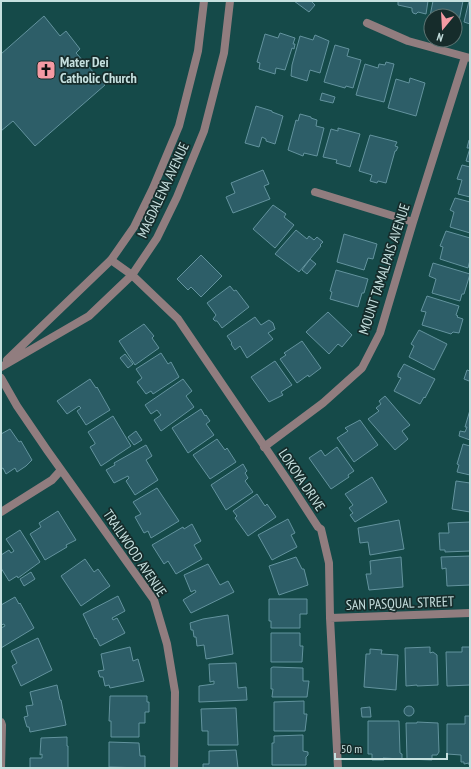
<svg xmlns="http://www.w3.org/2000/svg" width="471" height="769" viewBox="0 0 471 769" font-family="'PT Sans Narrow',sans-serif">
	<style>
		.building { fill: #2d5e68; stroke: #63939e }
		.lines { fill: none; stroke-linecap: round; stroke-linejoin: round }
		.minor { stroke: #917d7f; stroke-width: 8 }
		.tertiary { stroke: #917d7f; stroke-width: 8 }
		.labels { text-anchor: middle; stroke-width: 3.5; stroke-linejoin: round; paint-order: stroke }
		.poi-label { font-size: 14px; font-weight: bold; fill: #c6e0df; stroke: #162c2b; text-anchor: start }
		.street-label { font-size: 14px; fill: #c6e0df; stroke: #162c2b }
	</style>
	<rect width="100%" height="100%" fill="#154a49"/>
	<path class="building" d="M294,1h19l-1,1 3,3 -6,7z
		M398,1h30l-2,13 -8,-2 -2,2 -3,-1 -1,-2v-3l-14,-3z
		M433,1h30l-5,25 -3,-1v-9h-25z
		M469,1h1v23l-6,-2z
		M44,16l16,20 6,-5 14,18 -4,4 29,32 -70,61 -22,-25 -12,10v-77z
		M280,33l15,5 -2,6h2l-1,5 -2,-1 -7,22 -9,-2 -1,6 -16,-5 1,-6 -3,-1 8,-28 13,4z
		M315,35l14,6 -9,32 -10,-3 -3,11 -16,-5 1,-11 8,-29 13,4z
		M335,45l14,4 -2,7 14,4 -8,28 -7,-2 -1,2 -21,-6z
		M386,62l8,2 -10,38 -28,-7 9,-31 13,4 1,-4 6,1z
		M410,78l15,5 -9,33 -28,-8 8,-29 13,4z
		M322,93l13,4 -2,6 -13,-3z
		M256,106l16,5v1l11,4 -8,28 -9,-3v-2l-4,-2 -3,10 -14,-4z
		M300,114l11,3v1l6,2 -1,6 8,2 -7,28 -13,-3 -1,3 -15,-6 8,-30 2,1z
		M338,128l22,6 -10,33 -14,-4 1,-3 -14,-3 8,-28 7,2z
		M370,135l27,7 -2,4 3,1 -2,4h-1l-9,32 -8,-2 -1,2 -7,-2 2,-6 -13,-4z
		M469,140h1v22l-4,-1 4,-13h-3z
		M462,165l8,2v30l-12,-3 4,-14 -5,-1z
		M263,170l6,14 -5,2 6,13 -37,14 -7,-16 9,-4 -4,-10z
		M455,198l15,4v31l-20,-6 4,-15 -4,-2z
		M273,205l13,9 -2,3 10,8 -19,23 -22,-19z
		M296,230l11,9 2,-3 5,4 3,-3 6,5 -3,3 1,1 -22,26 -24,-18z
		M446,231l24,7v22l-2,8 -28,-9 3,-12 -3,-1z
		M344,234l33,10 -4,15 -5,-1 -4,12 -27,-8z
		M201,255l21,21 -21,21 -10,-10 -3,3 -11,-11z
		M310,259l6,5 -9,10 -5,-4z
		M433,263l37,11 -6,20h-2l-2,7 -28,-8 4,-14 -7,-3z
		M336,270l32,9 -4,14h-2l-4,14 -28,-8 2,-7 -2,-1z
		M230,286l4,5 2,-1 13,17 -27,21 -5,-7h-2l-2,-2 3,-4 -9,-12z
		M427,296l32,10 -3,9 2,1 -1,1 6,2 -4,14 -6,-1 -2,2 -29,-9 4,-13 -5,-1z
		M328,312l24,23 -10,12 -4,-3 -9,10 -23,-22z
		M255,317l6,8 8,-5 4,3 2,6 -7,4 5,6 -26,19 -7,-12 -5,4 -4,-6 1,-1 -5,-7z
		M144,324l10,12 -2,2 7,10 -24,17 -16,-24z
		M419,330l28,14 -13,26 -25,-13 5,-11 -3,-2z
		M302,341l19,27 -12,9 -1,-2 -11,8 -17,-24 6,-4 -2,-2z
		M161,353l7,11 3,-2 8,15 -26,17 -2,-3 -5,3 -9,-12 5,-4 -6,-9z
		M125,354l8,10 -5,4 -8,-10z
		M275,361l17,24 -11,7 2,3 -14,7 -18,-25z
		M404,364l31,15 -10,19 -1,-1 -4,7 -26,-13 7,-13 -3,-1v-3z
		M467,370l3,1v8l-1,2 -5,-2z
		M90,379l6,9 1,-1 13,23 -24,15 -9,-14 4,-3 -2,-2 -12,8 -10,-13z
		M183,379l9,12 -6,5 8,11 -33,24 -7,-11 7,-5 -4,-5 -6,4 -6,-9z
		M385,396l25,29 -8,6 6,8 -13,11 -27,-31 11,-8 -3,-3 5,-4 -2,-3z
		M201,409l4,7 1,-1 4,6 -4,3 8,11 -26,18 -16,-25z
		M470,410v30l-11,-4 1,-5 5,1 2,-5h-2z
		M113,416l18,30 -30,20 -11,-19 5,-3v-1l-7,-11z
		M360,420l18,25 -24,17 -17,-24 11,-7 -3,-3z
		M10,429l9,13 2,-1 11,19 -6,6 -9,6 -2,-4 -9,6 -3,-6 -2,1v-35z
		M136,431l6,9 -8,5 -6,-8z
		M217,439l8,11 2,-2 9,14 -26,17 -17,-24z
		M463,444l7,2v29l-13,-3 2,-7 -2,-1z
		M146,445l6,11 -6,4 12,20 -23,15 -9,-14 3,-3 -1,-2 -14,7 -8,-13 9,-5 -1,-2z
		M337,447l17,24 -6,4 1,2 -18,12 -22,-31 12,-8 4,6z
		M243,464l4,7 -2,2 3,5 -3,3 8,11 -27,18 -15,-25z
		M372,477l15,25 -32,20 -5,-7 3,-2 -4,-5 4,-3 -8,-11z
		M456,481l14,2v29l-18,-3z
		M157,488l22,33 -28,17 -3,-7 -4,2 -9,-16 6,-3 -8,-12z
		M257,494l8,12 2,-2 9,13 -28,19 -13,-18 2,-2 -4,-5z
		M58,511l18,29 -10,5 1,2 -22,13 -15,-26 11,-7 -2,-4z
		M288,519l7,14 -4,2 6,12 -25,13 -14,-25z
		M399,520l5,29 -34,6 -2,-13 -8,1 -2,-15z
		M470,522v29l-25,1v-2h-5l-1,-17h10l-1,-10z
		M192,524l9,17 -7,4 8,14 -26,15 -8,-13 -4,3 -12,-19 31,-18 1,2z
		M20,530l20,32 -22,16 -1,-2 -8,5 -8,-13v-13l8,-5 2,3 3,-2 -8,-12z
		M470,556v29l-23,1 -1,-18 -4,1 -1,-12z
		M296,557l6,12h2l4,16 -29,10 -10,-29z
		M401,557l2,30 -34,3 -3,-16h5l-1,-13z
		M85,559l9,13 4,-3 12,17 -29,20 -20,-30z
		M208,564l12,21 8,-4 6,11 -43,21 -8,-13 13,-8 -1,-2 -4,2 -7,-17z
		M31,572l4,7 -11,7 -4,-7z
		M118,596l7,15 -13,7 1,2 4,-2 8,15 -25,13 -4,-8 -1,1 -12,-25z
		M15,597l4,7 1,-1 14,25 -33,20v-20l4,-2 -1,-2 -3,1v-20z
		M269,599h38v15h-7v14h-29v-7h-2z
		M228,615l5,39 -27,5 -2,-14 -7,1 -1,-9h-2l-1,-7h-2l-1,-7 13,-4z
		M271,633h29v13h3l-1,16h-31z
		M38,638l14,32 -31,16 -9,-20 5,-3 -6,-12z
		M130,647l3,14 5,-2 6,22 -34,7 -1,-3 -4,1 -2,-9h-3l-2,-6 6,-1 -3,-16z
		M430,647v6l3,-1 4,3 1,30 -21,1v-1l-11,1 -1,-38z
		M462,647h8v38l-23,1 -1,-34h16z
		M370,649l12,1 -1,4 17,1 -2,35 -32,-3 2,-33h4z
		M236,663l2,25 8,-1 1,13 -48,2v-16l15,-2v-3l-4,1 -1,-18z
		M273,667l30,1v13h6l-2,16h-35l1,-8h-2v-21z
		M57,685l3,15h1l5,25 -36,7 -1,-5h-2l-3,-10 4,-1 -2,-10 7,-1 -3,-13z
		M110,696h37v6h2v10h-4v11h-6v14h-28v-16h-2z
		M304,701v13h3l-2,17h-31v-29z
		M404 711a5 5 0 1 1 10 0a5 5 0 1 1-10 0Z
		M370,707l1,10h-9l-1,-9z
		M236,708l2,37h-30v-14h-6l-1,-22z
		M465,716h5v49h-1v-2l-5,1v-2h-3v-7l-14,-1v-30h18z
		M368,721h31l1,32 2,1v5l-19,-1 1,2h-12v-6h-4z
		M417,722l21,1 1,29 -2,3h-5v5l-25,-1 -1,-36h11z
		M303,735v16l5,1v3l-2,2v8h-34v-22h2v-7z
		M67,737v9h1v22h-38v-10h12v-4l-2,1 1,-17z
		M109,742l30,1 1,13h5v12l-36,-1z
		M236,750l2,18h-35v-4h6v-13z"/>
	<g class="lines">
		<path class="minor" d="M367,23l41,18 62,17
			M315,192l98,30
			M111,260l21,15 46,44 112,165 28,43 3,2 8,34 1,55 8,150
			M1,378l16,28 30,44 107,150 13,44 8,48 -1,76
			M264,447l59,-44 39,-35 18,-35 33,-111 52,-165
			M1,512l51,-32 9,-10
			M330,618l140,-5
			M1,722l1,3 -1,43"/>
		<path class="tertiary" d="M7,360l104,-100 23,-33 19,-39 26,-62 19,-75 6,-50
			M1,367l88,-51 43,-41 25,-37 20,-41 27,-66 20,-78 6,-52"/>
	</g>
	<defs>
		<g id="church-square" transform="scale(1)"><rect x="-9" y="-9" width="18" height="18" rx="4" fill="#f49aa3" stroke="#162c2b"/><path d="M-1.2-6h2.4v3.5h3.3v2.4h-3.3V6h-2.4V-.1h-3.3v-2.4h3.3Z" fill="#111"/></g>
	</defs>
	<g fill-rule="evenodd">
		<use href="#church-square" x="46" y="70"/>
	</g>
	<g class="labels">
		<g class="poi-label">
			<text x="60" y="67">Mater Dei<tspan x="60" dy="16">Catholic Church</tspan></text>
		</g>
		<g class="street-label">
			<text transform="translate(163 190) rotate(-65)" y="5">MAGDALENA AVENUE</text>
			<text transform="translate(384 269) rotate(-72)" y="5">MOUNT TAMALPAIS AVENUE</text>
			<text transform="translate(302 480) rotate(56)" y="5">LOKOYA DRIVE</text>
			<text transform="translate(135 553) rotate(56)" y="5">TRAILWOOD AVENUE</text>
			<text transform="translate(400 603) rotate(-2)" y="5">SAN PASQUAL STREET</text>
		</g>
	</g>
	<rect width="471" height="769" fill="none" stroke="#c6e0df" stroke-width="4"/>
	<g transform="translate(443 28) rotate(198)"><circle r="19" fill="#162c2b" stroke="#5c7473"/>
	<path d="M0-3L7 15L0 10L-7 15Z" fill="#f49aa3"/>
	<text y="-6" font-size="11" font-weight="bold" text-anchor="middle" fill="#c6e0df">N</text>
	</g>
	<path d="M335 753v6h112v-6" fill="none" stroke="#c6e0df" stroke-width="2"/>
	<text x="341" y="753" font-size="12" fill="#c6e0df" stroke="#162c2b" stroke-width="3" paint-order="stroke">50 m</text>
</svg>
